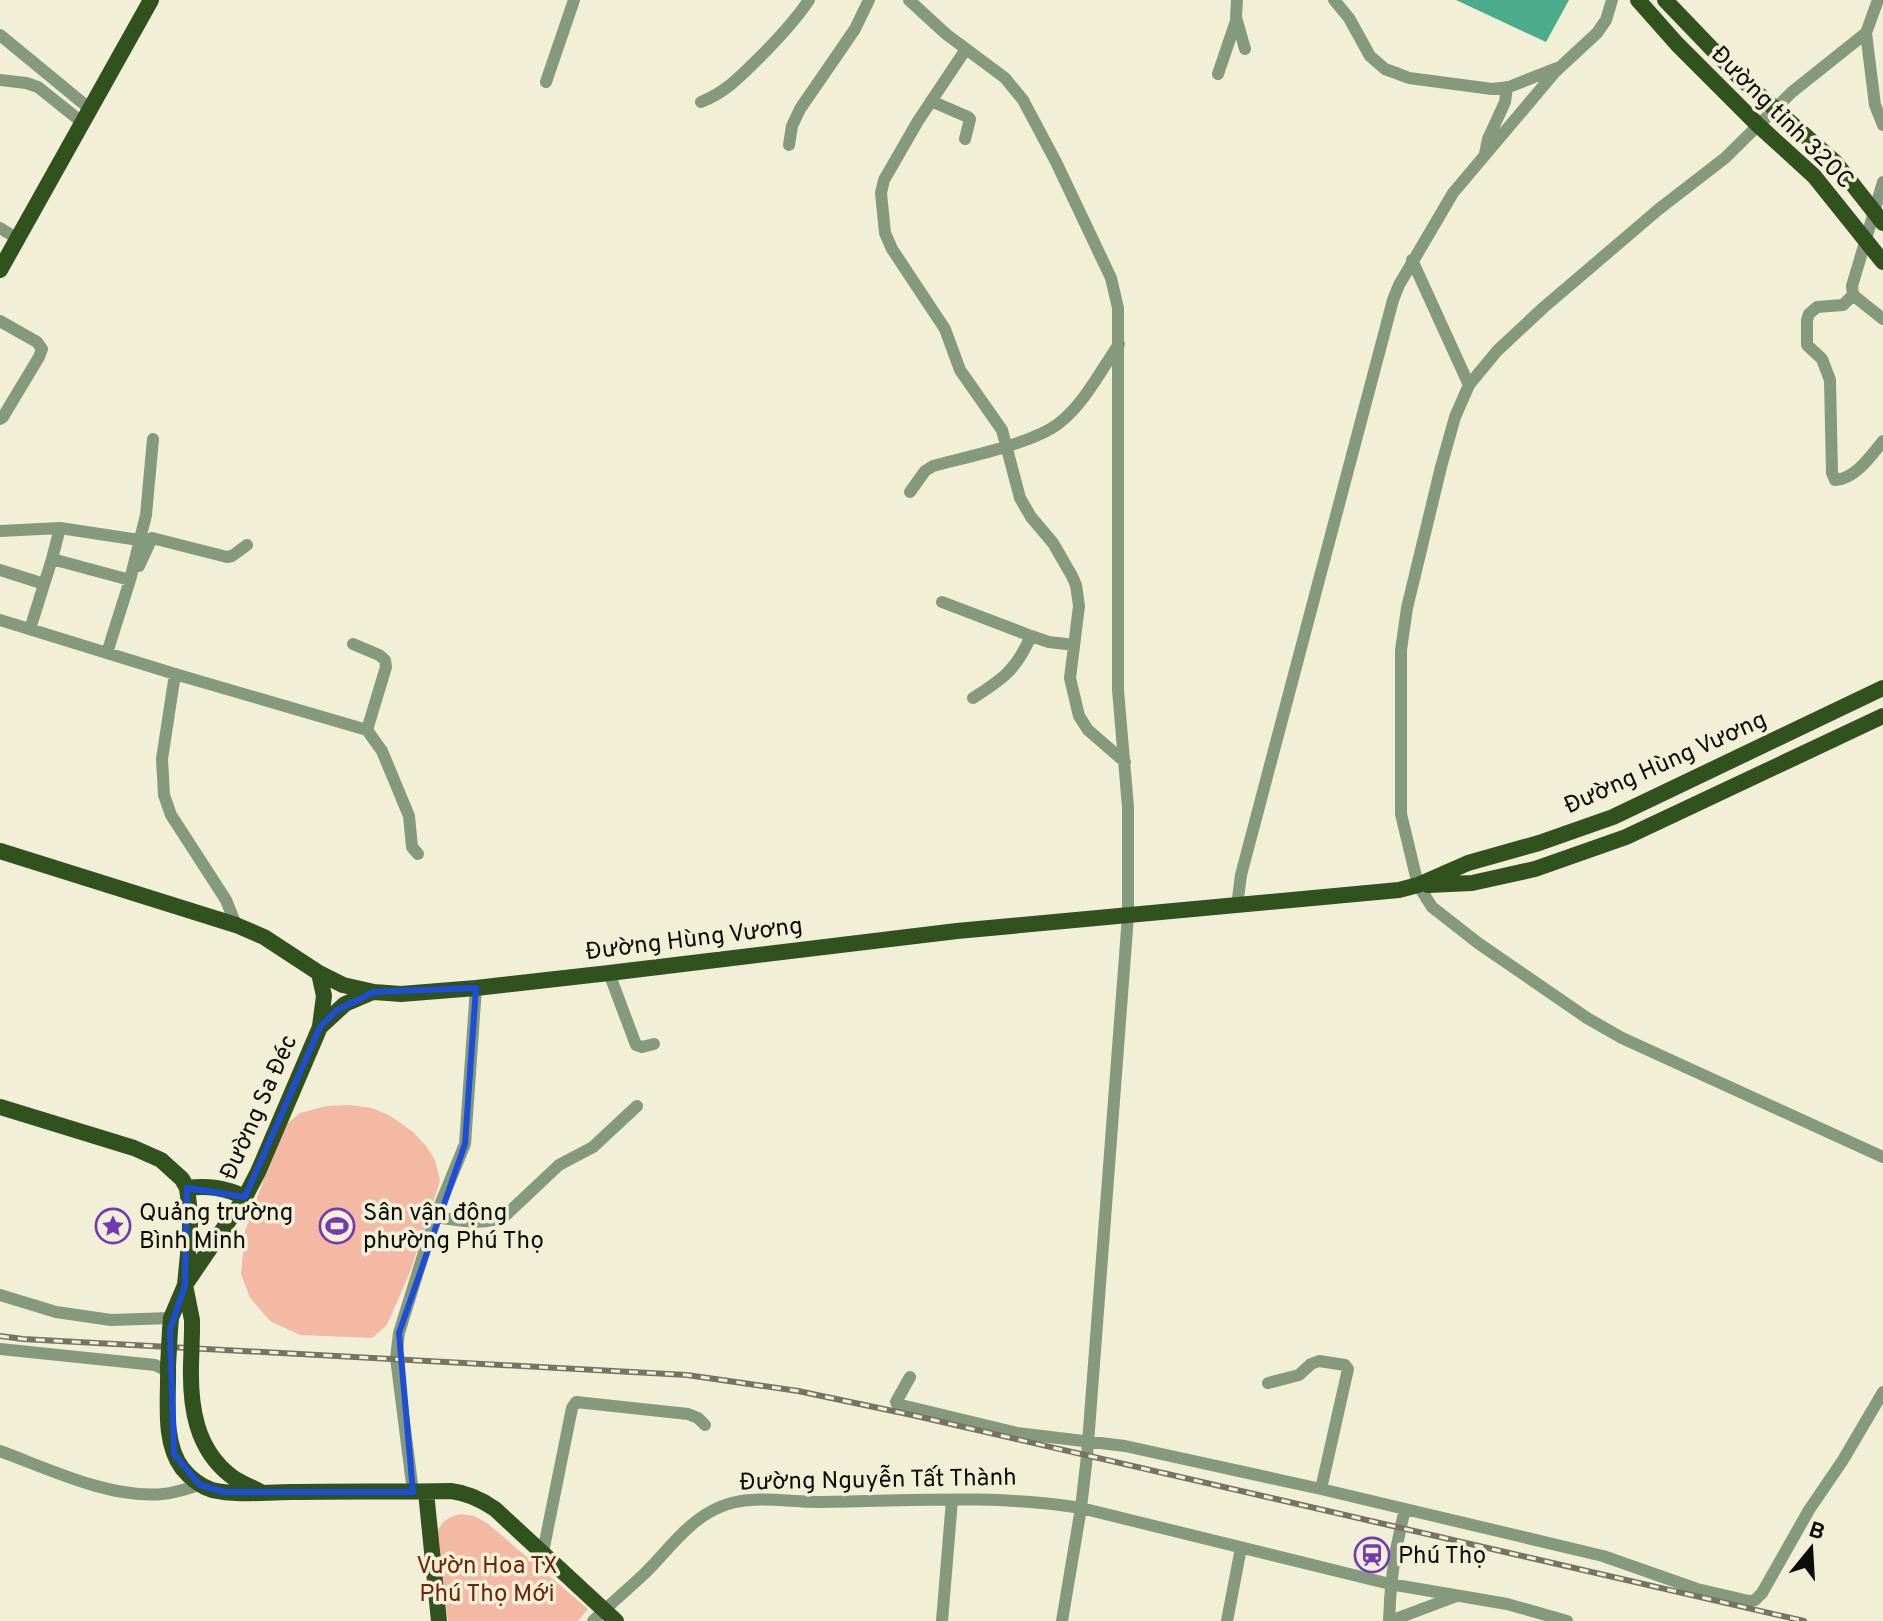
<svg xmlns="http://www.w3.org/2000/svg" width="1883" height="1621" viewBox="0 0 1883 1621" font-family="Overpass,sans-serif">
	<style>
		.green { fill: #f4b9a5 }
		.water { fill: #4bab8a }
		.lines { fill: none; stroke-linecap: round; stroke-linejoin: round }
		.minor { stroke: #85997c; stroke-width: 12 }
		.major { stroke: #31521f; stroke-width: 16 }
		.rail-casing { stroke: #757464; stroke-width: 6 }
		.rail { stroke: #f1efd6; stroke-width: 3; stroke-dasharray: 9; stroke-linecap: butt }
		.major-bridge { stroke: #31521f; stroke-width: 16 }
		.marked { fill: none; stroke: #1d4ed8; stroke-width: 6; stroke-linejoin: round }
		.labels { text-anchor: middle; stroke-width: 7; stroke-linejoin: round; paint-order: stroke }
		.street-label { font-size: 24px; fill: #0d0c05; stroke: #f1efd6 }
		.poi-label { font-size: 24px; fill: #0d0c05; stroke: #f1efd6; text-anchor: start }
		.park-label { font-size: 24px; fill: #6d260c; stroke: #f1efd6 }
	</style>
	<rect width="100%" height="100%" fill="#f1efd6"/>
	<path class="green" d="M350,1105l22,3 17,7 24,17 13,14 9,14 5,21 -30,91 -23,53 -15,13 -72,-3 -30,-14 -20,-23 -9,-24 4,-43 38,-104 17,-14 26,-7z
		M461,1514l13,2 13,7 101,86 -10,12h-130l-12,-86c5,-13 11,-18 25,-21z"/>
	<path class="water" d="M1456,0h113l-23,42z"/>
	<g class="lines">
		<path class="minor" d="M909,0l37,34 59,44 18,22 33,62 55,116 7,30v382l10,117v109l-41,540 -6,52 -19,113
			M1237,0l-1,17 9,32
			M1334,0l15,18 21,38 15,13 11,4 13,5 83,11 17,-2 48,-19
			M1878,0l-12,33 -74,59 -67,66 -66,51 -116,99 -46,43 -28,34 -14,32 -14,50 -34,141 -6,42v164l17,71 14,22 46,36 109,75 35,20 261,119
			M1866,33l9,72 8,20
			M0,35l90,74
			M966,49l-48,72 -34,59 -3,13 4,40 7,16 53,80 15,41 42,60 18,68 11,19 22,26 19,33 4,9 3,21 -9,72 9,38 9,14 37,32
			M1218,74l18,-53
			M0,80l26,3 12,4 45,36
			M546,82l28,-82
			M931,101l37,16 2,2 -5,20
			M701,102c25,-10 40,-26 59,-45 18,-18 35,-36 49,-57
			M789,145l3,-19 8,-17 55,-80 14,-29
			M1485,154l3,-15 17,-37 2,-15
			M1883,182l-31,104 1,9 -10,10 -26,2 -8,7 -2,6v25l15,14 8,21 2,93 3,7c20,-1 36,-24 48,-39
			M0,228l18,11
			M1412,260l57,125
			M1853,295l30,24
			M0,321l37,21 5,7 -3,8 -36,60 -3,2
			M910,492l15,-21 8,-5c33,-9 98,-22 125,-42 26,-20 42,-52 61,-80
			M0,531l60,-3 79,12
			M52,559l78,21
			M139,566l13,-28 75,19 5,-1 15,-11
			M0,570l44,14
			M942,602l89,34 18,6 25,3
			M0,620l175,54 192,56 15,21 27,65 3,31 6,7
			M30,629l22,-70 8,-31
			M353,644l26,11 6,5 1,7 -19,63
			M107,653l23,-73 16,-65 7,-76
			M175,674l-13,85 2,36 7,20 55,85 10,25
			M973,698c30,-19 43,-28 58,-62
			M1237,906l4,-31 152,-575 6,-15 54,-92 103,-122 41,-38 9,-13 6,-20
			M609,973l27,72 6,2 12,-3
			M435,1217c24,3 49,10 71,-2l53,-50 34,-18 44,-41
			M0,1295l56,17 55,8 60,-2
			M0,1349l155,16 14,7
			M910,1377l-14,25 1,2 120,29 108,13 196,43 282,67 94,33 52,12 6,-1 7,-7 47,-83 34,-50 40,-68
			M1268,1383l31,-8 12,-11 8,-3 26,4 3,4 -27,120
			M0,1451c49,18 110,48 163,43 13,-1 25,-6 37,-9
			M413,1492l-17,-134 3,-25 36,-116 30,-73 11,-156
			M543,1552l29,-144 4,-6 112,12 10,4 7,7
			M593,1621c16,-16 33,-30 50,-46 24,-23 45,-55 77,-68 29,-13 67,-5 97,-5 88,-1 177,-8 264,6l309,76 117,20 60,17
			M942,1621l10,-121
			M1227,1621l14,-73
			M1389,1621c1,-38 6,-74 16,-111
			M1390,1621l64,-24"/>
		<path class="major" d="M1638,0l39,44 81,81 56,51 69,86
			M1665,0l73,76 97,86 48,61
			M0,270l151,-270
			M0,851l236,74 28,12 55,36 24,12 31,7 27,2 75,-6 133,-15 348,-42 442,-41 19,-5 50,-22 71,-20 74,-26 270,-129
			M1428,885l44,-2 63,-14 91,-32 257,-121
			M319,973l5,23 -4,30
			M0,1107l134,41 27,12 21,19 5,9 3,25v20l-5,52 7,35v11
			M187,1188c21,-3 38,0 58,9
			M170,1330l1,-12 14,-33 60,-88 13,-25 62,-145 25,-23 28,-12
			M168,1366c1,32 -6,75 14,102 8,10 18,18 30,22 26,6 52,2 79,2 54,-1 107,0 160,-1 17,2 31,9 44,18l121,112
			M191,1366c-1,41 5,83 40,110 8,6 18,10 28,15
			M426,1492l13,129"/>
		<g class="rail-casing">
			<path id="rail" d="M0,1336l23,3 664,36 111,16 114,24 892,206"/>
		</g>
		<use href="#rail" class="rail"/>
		<path class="major-bridge" d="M168,1366l2,-36
			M191,1366l1,-35"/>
	</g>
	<path class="marked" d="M476,988l-11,156 -66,189 14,159h-189l-24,-7 -26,-31 -4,-124 15,-45 2,-97 58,9 75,-170 17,-17 37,-18z"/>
	<defs>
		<g id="sight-ring" transform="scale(1.8)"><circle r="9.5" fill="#f1efd6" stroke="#733ab1" stroke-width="1.5"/><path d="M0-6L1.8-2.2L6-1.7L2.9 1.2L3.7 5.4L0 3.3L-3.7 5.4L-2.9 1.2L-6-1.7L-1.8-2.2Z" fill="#733ab1"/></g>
		<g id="stadium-ring" transform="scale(1.8)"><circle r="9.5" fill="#f1efd6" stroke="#733ab1" stroke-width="1.5"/><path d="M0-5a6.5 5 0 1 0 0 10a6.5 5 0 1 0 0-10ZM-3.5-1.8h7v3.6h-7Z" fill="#733ab1"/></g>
		<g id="station-ring" transform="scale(1.8)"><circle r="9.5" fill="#f1efd6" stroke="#733ab1" stroke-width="1.5"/><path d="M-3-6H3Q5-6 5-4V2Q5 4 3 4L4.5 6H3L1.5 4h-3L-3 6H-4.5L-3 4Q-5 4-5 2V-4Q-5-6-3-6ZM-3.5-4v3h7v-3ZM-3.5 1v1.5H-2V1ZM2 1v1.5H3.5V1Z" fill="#733ab1"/></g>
	</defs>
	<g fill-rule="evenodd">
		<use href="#sight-ring" x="113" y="1226"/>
		<use href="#stadium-ring" x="337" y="1226"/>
		<use href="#station-ring" x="1372" y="1555"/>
	</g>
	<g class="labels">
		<g class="street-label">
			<text transform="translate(1783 117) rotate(45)" y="8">Đường tỉnh 320C</text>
			<text transform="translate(1665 762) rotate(-24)" y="8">Đường Hùng Vương</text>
			<text transform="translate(694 938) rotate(-7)" y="8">Đường Hùng Vương</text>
			<text transform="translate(258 1107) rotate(-66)" y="8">Đường Sa Đéc</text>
			<text transform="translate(878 1479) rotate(-1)" y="8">Đường Nguyễn Tất Thành</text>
		</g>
		<g class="poi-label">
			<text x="139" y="1220">Quảng trường<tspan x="139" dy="28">Bình Minh</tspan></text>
			<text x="363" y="1220">Sân vận động<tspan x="363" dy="28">phường Phú Thọ</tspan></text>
			<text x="1398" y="1563">Phú Thọ</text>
		</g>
		<g class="park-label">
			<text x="487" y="1573">Vườn Hoa TX<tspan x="487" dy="28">Phú Thọ Mới</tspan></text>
		</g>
	</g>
	<g transform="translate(1811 1549) rotate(18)" stroke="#f1efd6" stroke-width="6" paint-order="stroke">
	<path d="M0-6L14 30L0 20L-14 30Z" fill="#0d0c05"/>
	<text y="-12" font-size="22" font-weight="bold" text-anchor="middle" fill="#0d0c05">B</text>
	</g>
</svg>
